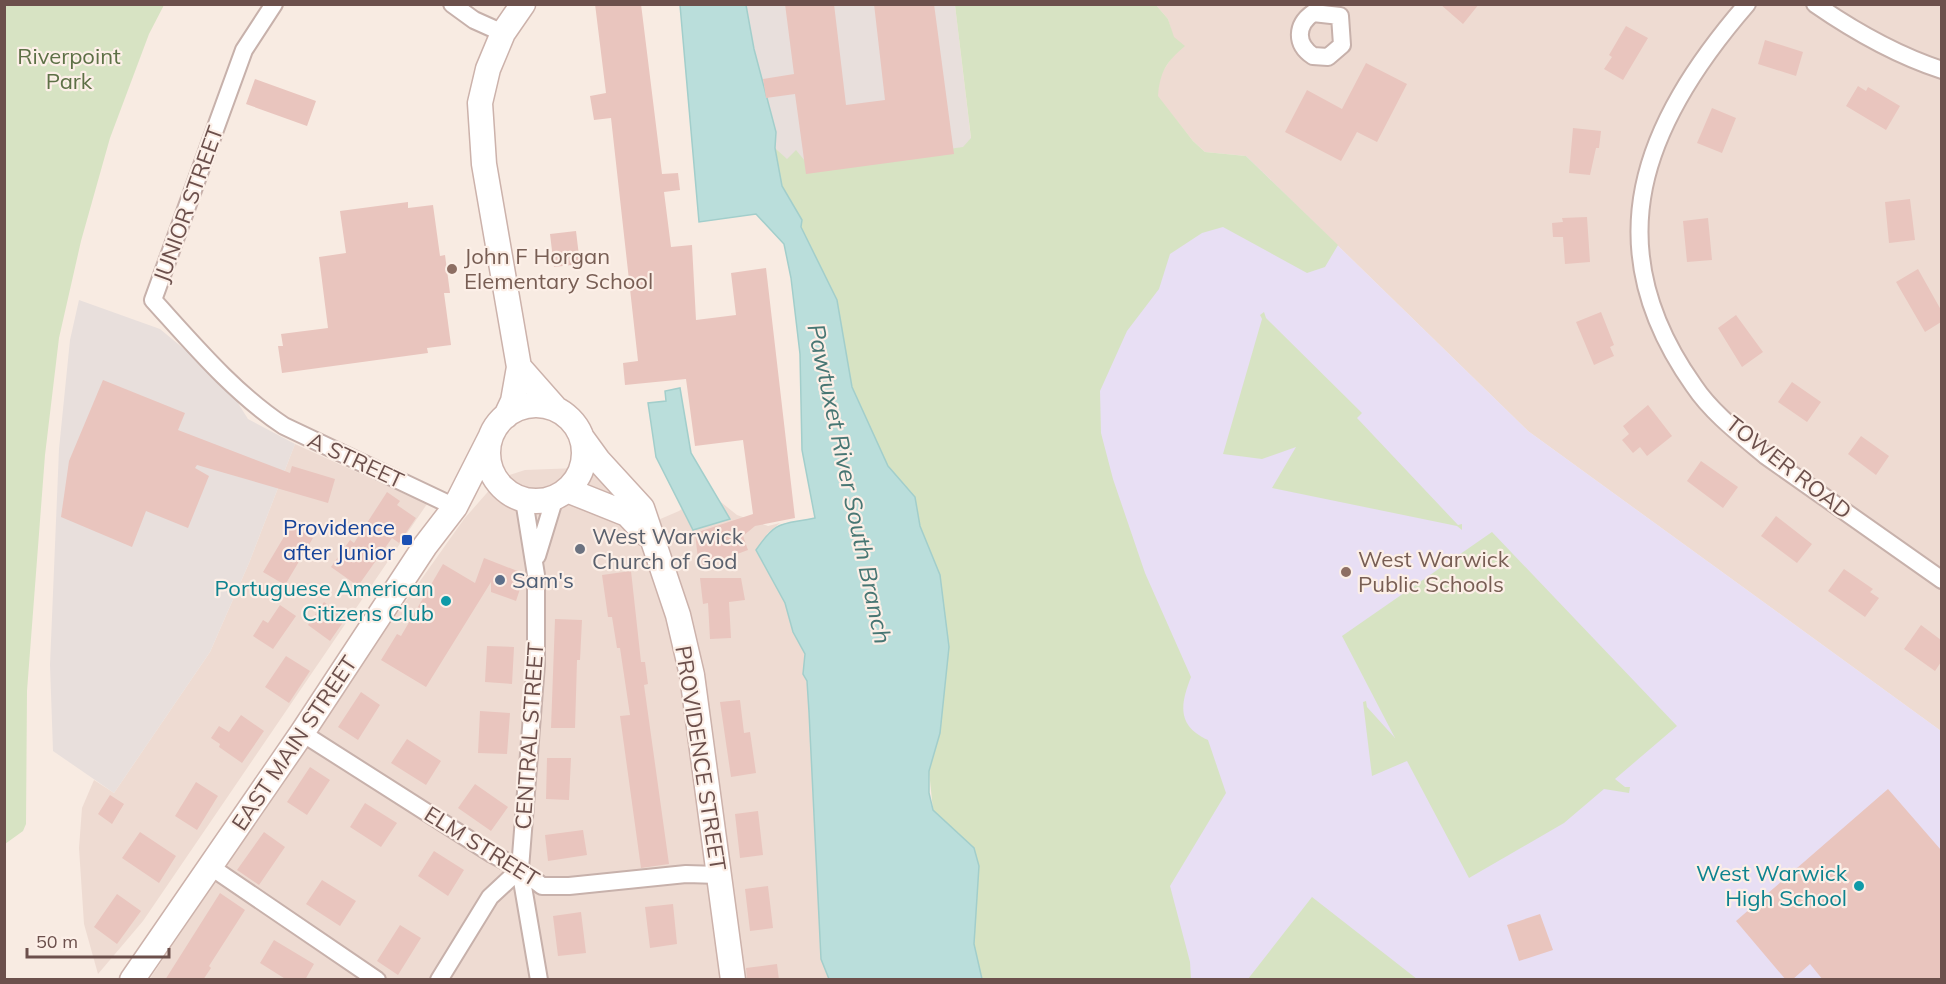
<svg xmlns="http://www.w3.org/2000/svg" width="1946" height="984" viewBox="0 0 1946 984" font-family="Mulish,sans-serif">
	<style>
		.residential { fill: #eedbd2 }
		.industrial { fill: #e8dfdc }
		.education { fill: #e8dff4 }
		.green { fill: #d7e3c3 }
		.water { fill: #badedb; stroke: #a2cecb; stroke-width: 1.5 }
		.building { fill: #e9c5be }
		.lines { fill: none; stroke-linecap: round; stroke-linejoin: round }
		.street-casing { stroke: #c7b1ab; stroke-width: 20 }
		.secondary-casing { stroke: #ccb2ab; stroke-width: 27 }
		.street { stroke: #fff; stroke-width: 16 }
		.secondary { stroke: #fff; stroke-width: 24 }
		.education-dot { fill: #8d6e63; stroke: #fcefe7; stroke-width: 2 }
		.transit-dot { fill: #1a4fb4; stroke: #fcefe7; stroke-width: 2 }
		.worship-dot { fill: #6b7280; stroke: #fcefe7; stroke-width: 2 }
		.service-dot { fill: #5c6f8a; stroke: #fcefe7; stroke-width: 2 }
		.culture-dot { fill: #0f9aa8; stroke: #fcefe7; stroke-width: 2 }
		.labels { text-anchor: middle; stroke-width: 4.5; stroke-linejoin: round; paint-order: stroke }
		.park-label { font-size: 22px; fill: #5d7046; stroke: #fcefe7 }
		.street-label { font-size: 22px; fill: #6c504c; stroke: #fcefe7 }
		.education-label { font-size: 22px; fill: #785e54; stroke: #fcefe7; text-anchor: start }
		.transit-label { font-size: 22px; fill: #164399; stroke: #fcefe7; text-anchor: end }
		.worship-label { font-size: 22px; fill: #5b616d; stroke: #fcefe7; text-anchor: start }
		.service-label { font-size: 22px; fill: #4e5e75; stroke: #fcefe7; text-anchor: start }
		.culture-label { font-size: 22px; fill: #0d838f; stroke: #fcefe7; text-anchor: end }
		.water-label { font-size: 24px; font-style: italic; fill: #477673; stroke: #fcefe7 }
	</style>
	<rect width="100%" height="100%" fill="#f8ebe2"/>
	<path class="residential" d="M1156,5h785v726l-413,-300 -282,-275 -41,-4 -12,-11 -36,-45 3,-20 12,-19 1,-20 -5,-18z
		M295,444l132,60 -284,417 -45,53 -14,-50 -5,-76 3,-40 12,-28 20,13 96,-141 39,-89z
		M577,468l12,3 36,22 33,27 21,-9 28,-20 30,24 31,11 12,-3 -12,10 -12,18 29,52 8,29 12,22 -2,20 4,7 2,31 12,247 8,20 -680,1 225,-334 90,-127 36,-41 25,-8z"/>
	<path class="industrial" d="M746,5h209l16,134 -8,9 -127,17 -49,-5 -12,-12 1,-16 -22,-83z
		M79,300l81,29 66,55 22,35 47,25 -46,119 -39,89 -96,141 -61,-42 -3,-86 9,-216 11,-109z"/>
	<path class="education" d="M1246,156l282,275 413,300v248h-968l-44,-675z"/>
	<path class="green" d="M5,4l159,1 -15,29 -39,104 -29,103 -22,97 -14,117 -18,236 -1,133 -3,7 -18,13z
		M955,5h201l12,14 6,18 11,9c-19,16 -25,26 -27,50l35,45 12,11 41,4 92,89 -13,22 -18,6 -84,-46 -21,6 -32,21 -11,35 -32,42 -27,60 1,42 12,46 32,94 46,104c-11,28 -14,49 17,63l18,53 -56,93 20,76 1,17h-209l-8,-35 5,-78 -5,-18 -41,-38 -4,-39 11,-38v-158l-20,-49 -5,-29 -27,-31 -36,-79 -15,-87 -36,-73 1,-7 -20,-34 -7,-38 12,11 9,-9 9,11 31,4 127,-18 8,-9z
		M1264,312l2,6 96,95 -5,5 101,107 4,-1v6l-5,-4 -185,-38 24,-41 -34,12 -39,-5 39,-135 -2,-4z
		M1492,532l185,194 -62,53 10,8h5l-1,6 -25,-4 -40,34 -95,55 -62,-117 -35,15 -9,-74 3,-1 1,6 28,31 -53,-102z
		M1312,897l105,82h-169z"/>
	<path class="water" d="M680,5h66l8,44 22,83 -1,16 7,38 20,34 -1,7 36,73 15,87 36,79 27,31 5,29 20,49 9,72 -9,86 -11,38v22l4,17 41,38 5,18 -5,78 8,35h-153l-8,-20 -12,-247 -2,-31 -4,-7 2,-20 -12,-22 -8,-29 -29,-53c21,-31 25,-25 59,-32l-13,-68 -2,-96 -9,-76 -7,-34 -28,-30 -57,8z
		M680,388l11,65 39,66 -37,11 -37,-73 -8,-54 18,-2 -1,-10z"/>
	<path class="building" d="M595,4h46l21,170 16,-1 2,17 -16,2 7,55 21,-2 4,75 40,-5 -5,-42 35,-5 29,250 -40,8 -12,10 5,14 -49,18 -4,-35 58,-19 -10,-74 -48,6 -9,-67 -61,6 -2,-22 15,-2 -27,-243 -17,2 -4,-24 16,-3z
		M785,4h49l12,101 39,-5 -11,-96h60l20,150 -148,20 -11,-80 -29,4 -3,-19 31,-5z
		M1440,4h39l-16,20z
		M1626,26l22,12 -25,42 -19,-11 8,-12 -3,-2z
		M1765,40l38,12 -7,24 -38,-12z
		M1366,63l41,21 -30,58 -20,-10 -16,29 -56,-29 22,-42 35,19z
		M255,79l61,22 -9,25 -61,-22z
		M1858,86l8,5 2,-4 32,19 -14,24 -40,-24z
		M1712,108l24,10 -14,35 -25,-10z
		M1573,128l28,3 -2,17h-3l-6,27 -21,-2z
		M1910,199l5,41 -26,3 -4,-41z
		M408,202v6l25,-3 7,51 5,-1 5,38h-6l7,52 -24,3 1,5 -146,20 -4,-27h5l-2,-12 47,-6 -9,-71 27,-4 -6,-42z
		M1587,217l3,45 -25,2 -2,-27h-10l-1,-14 11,-1 -1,-4z
		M1708,218l4,42 -25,2 -4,-41z
		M576,231l4,33 -26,3 -4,-33z
		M1918,269l23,41v12l-16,10 -29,-50z
		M1601,312l13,33 -4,2 4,9 -20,9 -18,-43z
		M1736,315l27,37 -21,15 -24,-39z
		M103,380l82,33 -7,17 112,43 2,-7 43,13 -7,24 -131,-38 -2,3 14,8 -21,52 -42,-17 -14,36 -71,-30 8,-56z
		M1792,382l29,20 -14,20 -29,-20z
		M1648,405l24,31 -25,20 -7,-9 -7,6 -11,-13 7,-6 -6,-8z
		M1861,436l28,20 -13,19 -28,-21z
		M1701,461l37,26 -15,21 -36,-27z
		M387,492l13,9 -3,4 19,13 -17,25 -7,-5 -34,48 -27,-19 19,-27 4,3z
		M1776,516l36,28 -15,19 -36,-27z
		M291,525l22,13 -28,47 -22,-13z
		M484,558l41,16 -9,27 -25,-9v-10l-65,105 -45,-27 16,-26 4,2 42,-72 32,19z
		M1844,569l29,20 -3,3 9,6 -14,19 -37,-26z
		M631,571l10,91h4l3,22 -4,1 25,179 -28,4 -21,-152 10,-1 -10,-67h-3l-5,-31h-4l-6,-42z
		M700,578h41l4,22 -16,2 2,36 -21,1 -2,-36 -5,1z
		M324,602l22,16 -16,23 -22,-16z
		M280,605l16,11 -23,33 -20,-13 10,-16 5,3z
		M555,619l27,1 -2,40h-3l-2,68h-24z
		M1921,625l20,15v22l-6,9 -31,-22z
		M487,646l27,1 -2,37 -27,-2z
		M286,656l24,15 -21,32 -24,-16z
		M361,692l19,13 -22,35 -20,-13z
		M740,700l4,33 6,-1 6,41 -25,4 -11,-75z
		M480,711l30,2 -3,41 -29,-1z
		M241,715l23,16 -22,32 -23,-16 1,-3 -9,-6 8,-12 10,6z
		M407,739l34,22 -15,24 -35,-22z
		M547,758h24l-2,42 -23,-1z
		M310,767l20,13 -23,35 -20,-13z
		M196,782l22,14 -21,34 -22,-14z
		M475,784l33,23 -17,24 -33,-23z
		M1888,789l53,61v130h-118l-13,-16 -18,16h-6l-50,-59z
		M110,795l14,9 -12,20 -14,-10z
		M365,803l32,20 -16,24 -31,-20z
		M758,811l5,44 -23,3 -5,-44z
		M583,830l4,25 -39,6 -3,-26z
		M140,832l36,24 -17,27 -37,-25z
		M264,832l21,15 -26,38 -22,-15z
		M434,851l30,19 -16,26 -30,-20z
		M322,880l34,21 -16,25 -34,-22z
		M768,886l5,42 -23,3 -5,-42z
		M220,893l25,17 -36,56 2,2 -8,12h-38z
		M117,894l24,17 -24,33 -23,-17z
		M673,904l4,40 -27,4 -5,-41z
		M581,912l5,41 -28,3 -5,-40z
		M1540,914l13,36 -34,11 -12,-36z
		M400,925l21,13 -23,37 -21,-14z
		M274,940l40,24 -9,16h-18l-27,-17z
		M777,964l2,16h-32l-1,-12z"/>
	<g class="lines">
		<g class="street-casing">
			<path id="street" d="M274,4l-30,46 -91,250c40,44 81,93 131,126l171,81
				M452,4l22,16 29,13
				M1747,4c-104,120 -153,241 -53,382 18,27 47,49 72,70l176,124
				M1815,4c39,27 81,51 127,66
				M1313,13l27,3 2,29 -14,12 -15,-1c-18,-12 -17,-31 0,-43z
				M524,500l12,75v89l-16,205 19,111
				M537,556l18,-59
				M302,733l190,121 28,15 22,17h27l117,-12 33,1
				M211,867l166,113
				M439,980l51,-83 30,-28"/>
		</g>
		<g class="secondary-casing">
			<path id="secondary" d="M519,367l37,42
				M488 453a48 48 0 1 1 96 0a48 48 0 1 1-96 0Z
				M506,416l7,-15 6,-34 -35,-203 -4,-61 8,-34 15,-36 20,-29
				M582,438l16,22 44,48 36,107 14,60 41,305
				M567,490l60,24 19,20
				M132,980l170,-247 123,-187 30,-39 36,-71"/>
		</g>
		<use href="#street" class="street"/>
		<use href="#secondary" class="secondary"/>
	</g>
	<g class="education-dot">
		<circle cx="452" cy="269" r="6"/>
		<circle cx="1346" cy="572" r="6"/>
	</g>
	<rect class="transit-dot" x="401" y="534" width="12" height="12" rx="3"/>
	<circle class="worship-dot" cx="580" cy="549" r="6"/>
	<circle class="service-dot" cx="500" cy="580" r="6"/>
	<g class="culture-dot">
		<circle cx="446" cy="601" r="6"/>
		<circle cx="1859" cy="886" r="6"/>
	</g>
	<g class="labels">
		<g class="park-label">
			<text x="69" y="64">Riverpoint<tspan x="69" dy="25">Park</tspan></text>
		</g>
		<g class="street-label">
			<text transform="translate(188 204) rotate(-70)" y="8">JUNIOR STREET</text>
			<text transform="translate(356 460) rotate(25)" y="8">A STREET</text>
			<text transform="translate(1789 467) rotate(38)" y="8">TOWER ROAD</text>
			<text transform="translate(529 736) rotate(-86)" y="8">CENTRAL STREET</text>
			<text transform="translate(294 743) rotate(-56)" y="8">EAST MAIN STREET</text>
			<text transform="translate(701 758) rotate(81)" y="8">PROVIDENCE STREET</text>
			<text transform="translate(482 846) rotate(32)" y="8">ELM STREET</text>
		</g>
		<g class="education-label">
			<text x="464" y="264">John F Horgan<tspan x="464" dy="25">Elementary School</tspan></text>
			<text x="1358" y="567">West Warwick<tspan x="1358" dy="25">Public Schools</tspan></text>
		</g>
		<g class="transit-label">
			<text x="395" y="535">Providence<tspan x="395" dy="25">after Junior</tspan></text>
		</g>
		<g class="worship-label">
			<text x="592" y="544">West Warwick<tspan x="592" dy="25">Church of God</tspan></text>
		</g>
		<g class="service-label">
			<text x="512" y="588">Sam's</text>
		</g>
		<g class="culture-label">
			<text x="434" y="596">Portuguese American<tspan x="434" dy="25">Citizens Club</tspan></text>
			<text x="1847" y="881">West Warwick<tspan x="1847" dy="25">High School</tspan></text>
		</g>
		<g class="water-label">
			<text transform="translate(849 484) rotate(78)" y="8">Pawtuxet River South Branch</text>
		</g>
	</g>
	<rect width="1946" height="984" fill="none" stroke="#6c504c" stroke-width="12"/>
	<path d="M27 948v9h142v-9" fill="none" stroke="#6c504c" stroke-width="3"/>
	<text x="36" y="948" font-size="18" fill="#6c504c" stroke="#fcefe7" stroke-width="4.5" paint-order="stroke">50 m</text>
</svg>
